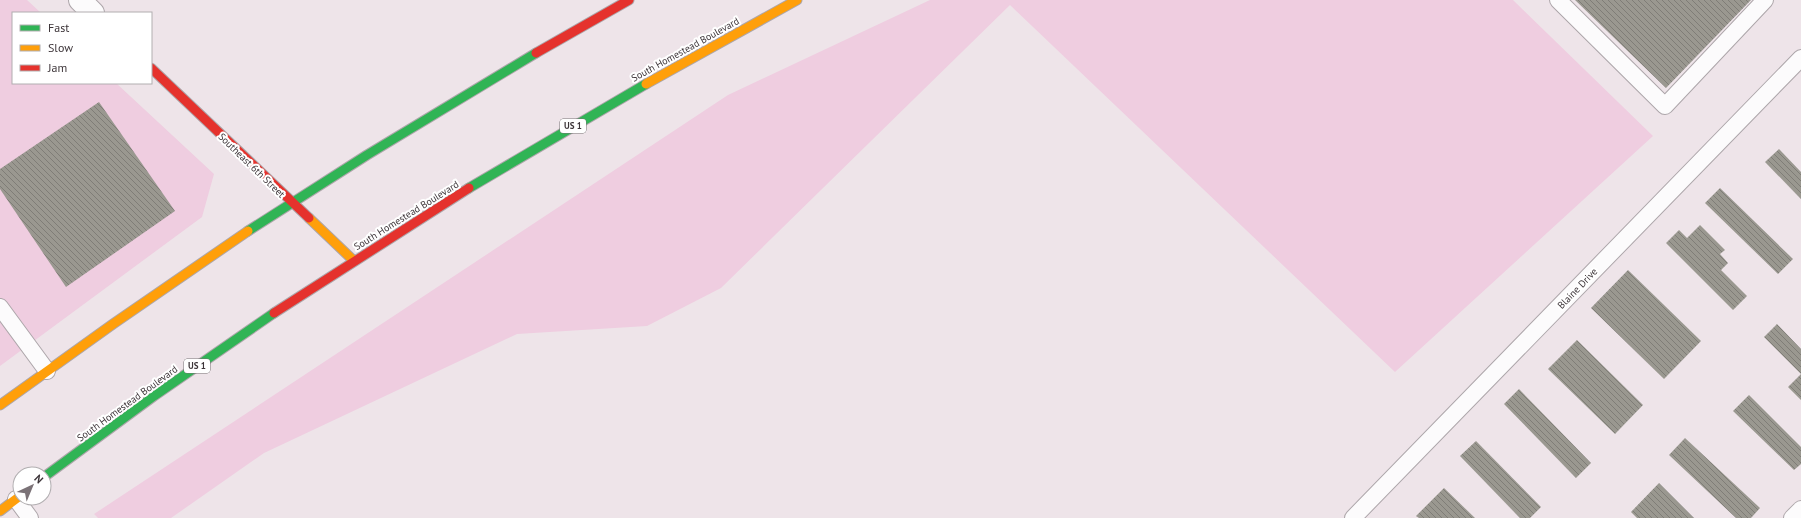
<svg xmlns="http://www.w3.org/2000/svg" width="1801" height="518" font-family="'PT Sans',sans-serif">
<defs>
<pattern id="building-back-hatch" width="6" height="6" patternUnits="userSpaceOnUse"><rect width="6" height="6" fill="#9a9890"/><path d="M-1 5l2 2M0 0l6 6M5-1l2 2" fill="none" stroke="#7f7d77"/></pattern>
</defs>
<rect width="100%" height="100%" fill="#eee4e9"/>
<!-- grass -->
<g fill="#efcde0">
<path d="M 0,0 L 27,0 L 41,13 L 13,13 L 13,83 L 116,83 L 214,174 L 202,217 L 0,366 Z"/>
<path d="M 930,0 L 1513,0 L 1653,136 L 1395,372 L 1010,5 L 721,288 L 647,326 L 517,334 L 264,453 L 171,518 L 98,518 L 94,514 L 728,95 Z"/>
</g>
<!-- building -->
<g fill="url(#building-back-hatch)">
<path d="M 1575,0 L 1751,0 L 1666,88 Z"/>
<path d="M 99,102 L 175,211 L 66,287 L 0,189 L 0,169 Z"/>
<path d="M 1779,149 L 1801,172 L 1801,199 L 1765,162 Z"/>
<path d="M 1720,188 L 1793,259 L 1778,274 L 1705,203 Z"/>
<path d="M 1700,225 L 1725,250 L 1720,254 L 1728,263 L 1721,270 L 1747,296 L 1733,310 L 1666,243 L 1679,230 L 1687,238 Z"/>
<path d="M 1628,270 L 1701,341 L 1664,379 L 1591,308 Z"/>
<path d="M 1777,324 L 1801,349 L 1801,400 L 1788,387 L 1801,374 L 1764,337 Z"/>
<path d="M 1577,340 L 1643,405 L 1615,434 L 1548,369 Z"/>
<path d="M 1519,389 L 1591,463 L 1576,478 L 1504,404 Z"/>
<path d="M 1749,395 L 1801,447 L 1801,464 L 1794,470 L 1733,411 Z"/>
<path d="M 1685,438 L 1760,508 L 1751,518 L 1736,518 L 1669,455 Z"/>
<path d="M 1476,441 L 1541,507 L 1530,518 L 1520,518 L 1460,456 Z"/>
<path d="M 1659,483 L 1694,518 L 1637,518 L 1631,512 Z"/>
<path d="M 1444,488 L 1475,518 L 1419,518 L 1416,516 Z"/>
</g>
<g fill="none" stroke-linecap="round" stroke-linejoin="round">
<defs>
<g id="lane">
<path d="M 1558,0 L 1665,106 L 1765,0"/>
<path d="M 0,307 L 47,371"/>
<path d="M 16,499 L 30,518"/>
<path d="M 1353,518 L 1801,58"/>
<path d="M 1792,518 L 1801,509"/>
</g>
<path id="street" d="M 80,0 L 93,13"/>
<g id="fast">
<path d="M 469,188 L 646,84"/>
<path d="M 248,231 L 367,155 L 536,53"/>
<path d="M 44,477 L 154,396 L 274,313"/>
</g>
<g id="slow">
<path d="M 646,84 L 797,0"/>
<path d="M 309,218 L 354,261"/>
<path d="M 0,405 L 113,324 L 248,231"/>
<path d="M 0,511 L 20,496"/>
</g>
<g id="jam">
<path d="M 536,53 L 629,0"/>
<path d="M 151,68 L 309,218"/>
<path d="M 274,313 L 469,188"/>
</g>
</defs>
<!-- lane casing -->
<use href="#lane" stroke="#ada6aa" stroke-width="18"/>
<!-- street casing -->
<use href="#street" stroke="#ada6aa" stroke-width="24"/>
<!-- fast casing -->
<use href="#fast" stroke="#ada6aa" stroke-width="11"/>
<!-- slow casing -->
<use href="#slow" stroke="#ada6aa" stroke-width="11"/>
<!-- jam casing -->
<use href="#jam" stroke="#ada6aa" stroke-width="11"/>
<!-- lane -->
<use href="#lane" stroke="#fcfbfc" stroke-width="16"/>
<!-- street -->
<use href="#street" stroke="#fcfbfc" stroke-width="22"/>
<!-- fast -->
<use href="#fast" stroke="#30b455" stroke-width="9"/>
<!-- slow -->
<use href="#slow" stroke="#ff9f0a" stroke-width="9"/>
<!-- jam -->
<use href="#jam" stroke="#e5322d" stroke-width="9"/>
</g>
<g text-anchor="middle" stroke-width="4" stroke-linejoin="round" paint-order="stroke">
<!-- shield labels -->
<g fill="#fff" stroke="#777274" stroke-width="1">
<rect x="560" y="119" width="26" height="14" rx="3"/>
<rect x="184" y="359" width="26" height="14" rx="3"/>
</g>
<g font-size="9" font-weight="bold" fill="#3d3539">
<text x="573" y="129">US 1</text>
<text x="197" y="369">US 1</text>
</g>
<!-- street labels -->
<g font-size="10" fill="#3d3539" stroke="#fff">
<text transform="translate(685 49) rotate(-29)" y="4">South Homestead Boulevard</text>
<text transform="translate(252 165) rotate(44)" y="4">Southeast 6th Street</text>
<text transform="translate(406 215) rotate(-32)" y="4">South Homestead Boulevard</text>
<text transform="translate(1577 288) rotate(-46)" y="4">Blaine Drive</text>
<text transform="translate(127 403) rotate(-36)" y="4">South Homestead Boulevard</text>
</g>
</g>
<!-- legend -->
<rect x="12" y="12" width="140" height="72" fill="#ffffff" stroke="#b1aeb0"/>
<rect x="20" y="25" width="20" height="6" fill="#30b455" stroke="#b1aeb0"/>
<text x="48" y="32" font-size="12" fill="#3d3539">Fast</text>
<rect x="20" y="45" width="20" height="6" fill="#ff9f0a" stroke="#b1aeb0"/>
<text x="48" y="52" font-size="12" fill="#3d3539">Slow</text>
<rect x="20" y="65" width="20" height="6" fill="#e5322d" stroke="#b1aeb0"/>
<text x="48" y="72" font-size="12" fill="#3d3539">Jam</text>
<!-- north arrow -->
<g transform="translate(32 486) rotate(44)"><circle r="19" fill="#ffffff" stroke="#b1aeb0"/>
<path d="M0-3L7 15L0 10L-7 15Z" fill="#7b7277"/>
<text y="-6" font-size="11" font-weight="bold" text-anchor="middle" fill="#3d3539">N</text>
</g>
</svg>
